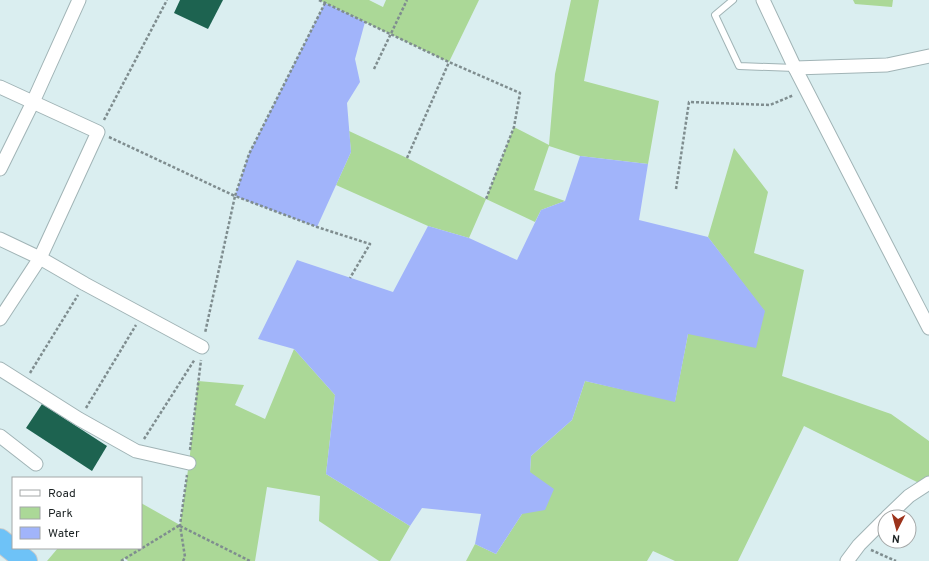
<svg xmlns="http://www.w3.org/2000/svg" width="929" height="561" font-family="Overpass,sans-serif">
<rect width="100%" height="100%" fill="#daeef0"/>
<!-- green -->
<g fill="#abd897">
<path d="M 319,0 L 369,0 L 383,7 L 386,0 L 479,0 L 449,62 Z"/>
<path d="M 571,0 L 599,0 L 584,81 L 659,101 L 648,164 L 580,156 L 549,146 L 534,190 L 565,201 L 541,210 L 535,222 L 486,199 L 469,238 L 428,226 L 336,185 L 351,152 L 349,131 L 407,158 L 486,199 L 514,127 L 549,145 L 555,74 Z"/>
<path d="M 853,0 L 893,0 L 892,7 L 855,4 Z"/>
<path d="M 734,148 L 768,192 L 754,253 L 804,270 L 782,376 L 891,414 L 929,441 L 929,483 L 925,486 L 804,426 L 738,561 L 675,561 L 653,551 L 647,561 L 466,561 L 475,544 L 496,554 L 522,514 L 530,472 L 531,456 L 572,420 L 585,381 L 675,401 L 688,334 L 764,311 L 708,237 Z"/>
<path d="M 294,349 L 335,395 L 326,474 L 410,526 L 390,561 L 379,561 L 319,521 L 320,496 L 267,487 L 255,561 L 128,561 L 125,558 L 121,561 L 47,561 L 58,548 L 141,548 L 141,503 L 180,525 L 189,463 L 198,381 L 244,385 L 235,405 L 265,419 Z"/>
</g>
<!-- water -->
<g fill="#a1b4fa">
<path d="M 325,3 L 365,22 L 355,59 L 360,82 L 347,103 L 351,152 L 317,227 L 235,196 L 249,154 Z"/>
<path d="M 580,156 L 648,164 L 639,220 L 708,237 L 765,311 L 756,348 L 688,334 L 675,402 L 585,381 L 572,420 L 531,456 L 530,472 L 554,489 L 545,510 L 522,514 L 496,554 L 475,544 L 481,514 L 422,508 L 410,526 L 326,474 L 335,395 L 294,349 L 258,339 L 297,260 L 393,292 L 428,226 L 469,238 L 517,260 L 541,210 L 565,201 Z"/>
</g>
<!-- building -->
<g fill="#1d6350">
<path d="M 180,0 L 223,0 L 208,29 L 174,13 Z"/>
<path d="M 42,404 L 107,446 L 92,471 L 26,428 Z"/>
</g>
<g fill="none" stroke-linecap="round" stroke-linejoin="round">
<defs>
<path id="lane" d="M 733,0 L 715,15 L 739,66 L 795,68"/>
<g id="street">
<path d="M 763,0 L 795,68 L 929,328"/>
<path d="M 795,68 L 887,65 L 929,56"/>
<path d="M 0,87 L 98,132 L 40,258 L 0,319"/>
<path d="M 0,169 L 33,102 L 79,0"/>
<path d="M 0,239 L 40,258 L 85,284 L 202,347"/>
<path d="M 0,369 L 79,419 L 136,451 L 189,463"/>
<path d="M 0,436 L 36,464"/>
<path d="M 887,517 L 909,496 L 929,483"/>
<path d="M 847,561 L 859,545 L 885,519"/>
</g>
<path id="highway" d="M 0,540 L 26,561"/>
</defs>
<!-- lane casing -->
<use href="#lane" stroke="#a1b4b6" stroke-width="8"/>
<!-- street casing -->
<use href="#street" stroke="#a1b4b6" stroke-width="15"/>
<!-- highway casing -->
<use href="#highway" stroke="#c9caca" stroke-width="24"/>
<!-- path -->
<g stroke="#7f8d8f" stroke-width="2.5" stroke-dasharray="3 2" stroke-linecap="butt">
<path d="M 319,0 L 449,62 L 520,93 L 514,127 L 486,199"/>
<path d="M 325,3 L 249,154 L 235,196 L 317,227 L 370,244 L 350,278"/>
<path d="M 374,69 L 407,0"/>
<path d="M 104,120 L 167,0"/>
<path d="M 109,137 L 235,196 L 205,333"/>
<path d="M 407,158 L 449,62"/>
<path d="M 676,189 L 689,102 L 770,105 L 794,95"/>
<path d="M 30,373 L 78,295"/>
<path d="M 86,408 L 136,325"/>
<path d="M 144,439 L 195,359"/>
<path d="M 190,450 L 201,360"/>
<path d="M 180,526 L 250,561"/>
<path d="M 871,550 L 896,561"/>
<path d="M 121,561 L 180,525"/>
<path d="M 183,561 L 185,557 L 180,525 L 187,475"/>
</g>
<!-- lane -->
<use href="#lane" stroke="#fff" stroke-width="6"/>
<!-- street -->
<use href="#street" stroke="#fff" stroke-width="13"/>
<!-- highway -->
<use href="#highway" stroke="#6ec2f7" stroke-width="22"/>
</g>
<!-- legend -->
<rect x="12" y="477" width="130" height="72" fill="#ffffff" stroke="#a4a7a7"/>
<rect x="20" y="490" width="20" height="6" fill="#ffffff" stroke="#a4a7a7"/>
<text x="48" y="497" font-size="12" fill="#1c2324">Road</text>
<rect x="20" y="507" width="20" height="12" fill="#abd897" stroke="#a4a7a7"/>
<text x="48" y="517" font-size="12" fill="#1c2324">Park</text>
<rect x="20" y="527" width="20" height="12" fill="#a1b4fa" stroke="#a4a7a7"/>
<text x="48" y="537" font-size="12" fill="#1c2324">Water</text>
<!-- north arrow -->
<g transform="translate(897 529) rotate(186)"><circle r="19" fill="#ffffff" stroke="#a4a7a7"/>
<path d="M0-3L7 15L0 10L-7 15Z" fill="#9c331b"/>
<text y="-6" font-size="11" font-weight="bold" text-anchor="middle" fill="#1c2324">N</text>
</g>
</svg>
